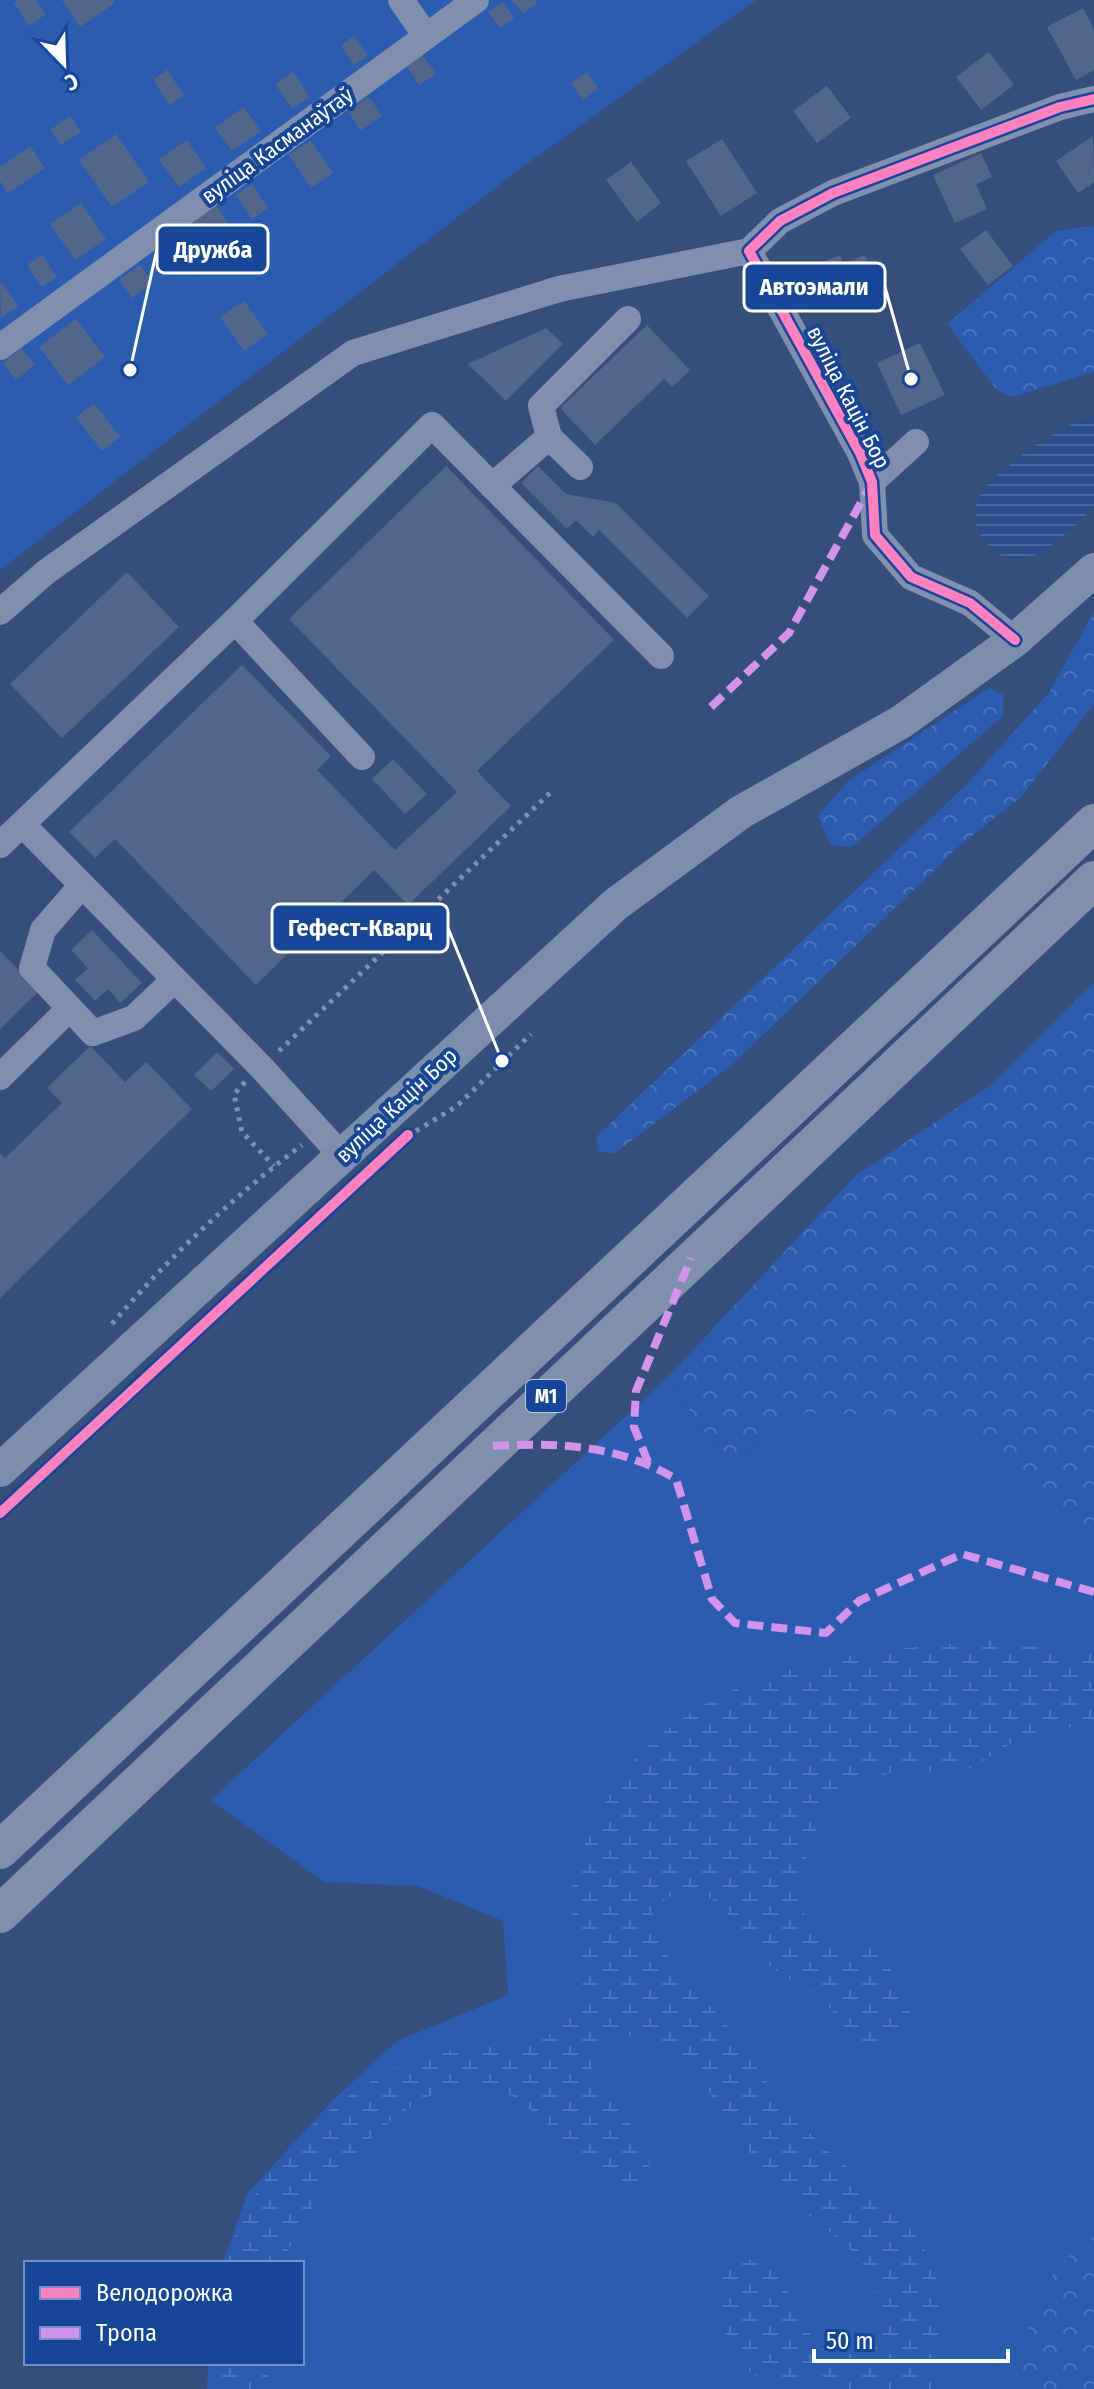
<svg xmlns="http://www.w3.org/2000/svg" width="1094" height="2389" font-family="'Fira Sans Condensed',sans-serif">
<defs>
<pattern id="forest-crowns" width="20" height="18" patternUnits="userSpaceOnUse" patternTransform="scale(2)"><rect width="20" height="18" fill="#2c5caf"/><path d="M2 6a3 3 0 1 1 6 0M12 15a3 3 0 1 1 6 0" fill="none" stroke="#4c74bb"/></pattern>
<pattern id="wetland-marsh" width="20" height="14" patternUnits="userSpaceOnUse" patternTransform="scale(2)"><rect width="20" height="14" fill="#2c5caf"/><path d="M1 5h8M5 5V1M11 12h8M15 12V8" fill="none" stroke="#4c74bb"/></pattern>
<pattern id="water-rules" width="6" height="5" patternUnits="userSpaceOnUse" patternTransform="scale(2)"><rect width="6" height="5" fill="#2b4c8b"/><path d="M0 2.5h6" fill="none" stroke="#4b679c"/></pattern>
</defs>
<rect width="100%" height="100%" fill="#354e7c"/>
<!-- green -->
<g fill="#2c5caf">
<path d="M 0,0 L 756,0 L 520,169 L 0,570 Z"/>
<path d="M 1094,983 L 1094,2389 L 207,2389 L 208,2363 L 302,2363 L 302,2263 L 223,2263 L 247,2194 L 333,2100 L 397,2041 L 508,1995 L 503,1921 L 418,1886 L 324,1882 L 211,1800 L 667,1378 L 718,1451 L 744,1453 L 823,1390 Z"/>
</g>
<!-- forest -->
<g fill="url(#forest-crowns)">
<path d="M 1094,226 L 1094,372 L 1012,397 L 997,390 L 947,324 L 1056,231 Z"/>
<path d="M 1094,612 L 1094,704 L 1020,798 L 958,847 L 733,1064 L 615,1153 L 599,1152 L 596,1137 L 967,784 L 1048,694 Z"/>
<path d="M 989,688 L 1003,695 L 1003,716 L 852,847 L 831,845 L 818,816 L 848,781 Z"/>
<path d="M 1094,983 L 1094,1549 L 939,1416 L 795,1413 L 744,1453 L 718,1451 L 667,1378 L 855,1176 L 991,1085 Z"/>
<path d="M 1094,2236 L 1094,2389 L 1018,2389 C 1030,2319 1031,2280 1094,2236 Z"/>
</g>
<!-- wetland -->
<g fill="url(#wetland-marsh)">
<path d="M 990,1641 L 1094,1654 L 1094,1727 C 1065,1726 1038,1727 1012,1743 C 996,1752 982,1764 965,1770 C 944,1777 926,1770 905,1771 C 882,1772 856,1785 838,1798 C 806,1823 785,1916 821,1941 C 835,1951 852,1945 868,1942 L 882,1951 L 910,2012 C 908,2025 905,2034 894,2042 C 861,2067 840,2014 820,1998 C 804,1985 784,1978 769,1965 C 740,1942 721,1878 675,1895 C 666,1898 655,1904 653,1914 C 649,1926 656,1937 662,1947 C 679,1977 707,2000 728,2027 C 754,2059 775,2100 805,2129 C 894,2215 972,2246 932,2389 L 844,2389 C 824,2361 786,2389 758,2377 C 712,2349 692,2237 773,2264 C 795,2295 811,2382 866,2340 C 879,2331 881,2311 878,2296 C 868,2255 833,2236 804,2211 C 783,2193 763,2171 747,2148 C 721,2113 694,2058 652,2040 C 629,2030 610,2043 593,2058 L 592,2074 C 603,2095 667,2154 646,2174 C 641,2180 634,2185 626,2186 C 593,2186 533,2090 483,2085 C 403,2077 309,2198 283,2263 L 226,2263 C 253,2164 347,2073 448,2051 C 487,2043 532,2054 563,2024 C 602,1986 571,1944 571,1898 C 571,1873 584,1846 594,1824 C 664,1669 842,1651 990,1641 Z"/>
<path d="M 220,2363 L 268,2363 L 268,2389 L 222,2389 Z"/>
</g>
<!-- water -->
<path fill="url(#water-rules)" d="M 1094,416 L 1094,508 C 1063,535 1020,589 983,539 C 975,528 973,510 979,498 C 994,469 1064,423 1094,416 Z"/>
<!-- building -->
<g fill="#52668b">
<path d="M 18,0 L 36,0 L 46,14 L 29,26 L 14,3 Z"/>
<path d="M 62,0 L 113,0 L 115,3 L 80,27 Z"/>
<path d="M 512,0 L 535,0 L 537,3 L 523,14 Z"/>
<path d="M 503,2 L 514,18 L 500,28 L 488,12 Z"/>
<path d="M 1083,8 L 1094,29 L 1094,70 L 1076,80 L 1047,27 Z"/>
<path d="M 354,36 L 368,56 L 354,65 L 341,45 Z"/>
<path d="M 989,52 L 1014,85 L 981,110 L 956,77 Z"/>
<path d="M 422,54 L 436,74 L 419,85 L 406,65 Z"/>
<path d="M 167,70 L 184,95 L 170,105 L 153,80 Z"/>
<path d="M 293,72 L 310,97 L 292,109 L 275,84 Z"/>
<path d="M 587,72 L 598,88 L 583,100 L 571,83 Z"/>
<path d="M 827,86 L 851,118 L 817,143 L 793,111 Z"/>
<path d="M 369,97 L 382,116 L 361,130 L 348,112 Z"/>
<path d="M 244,107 L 261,131 L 232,151 L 215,127 Z"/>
<path d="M 70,116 L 81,132 L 61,145 L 50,130 Z"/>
<path d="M 116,134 L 149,182 L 112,207 L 79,160 Z"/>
<path d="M 1093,136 L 1094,182 L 1078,193 L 1056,161 Z"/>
<path d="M 722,139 L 757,193 L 721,216 L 686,161 Z"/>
<path d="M 187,140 L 206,168 L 179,187 L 159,159 Z"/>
<path d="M 311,141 L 333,173 L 311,188 L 289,155 Z"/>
<path d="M 30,146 L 45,168 L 8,193 L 0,181 L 0,167 Z"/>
<path d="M 981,153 L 992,177 L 976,184 L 987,209 L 955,223 L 933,175 Z"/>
<path d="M 631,162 L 661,203 L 637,222 L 606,180 Z"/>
<path d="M 252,184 L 268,208 L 252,219 L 236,195 Z"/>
<path d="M 81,203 L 106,239 L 75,260 L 50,224 Z"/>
<path d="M 216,205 L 240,241 L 218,256 L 211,245 L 192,259 L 177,238 L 196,223 L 193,220 Z"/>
<path d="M 986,230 L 1013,266 L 988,285 L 960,249 Z"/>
<path d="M 42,255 L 57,277 L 42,287 L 27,265 Z"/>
<path d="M 840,255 L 844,264 L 865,255 L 881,291 L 838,310 L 818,264 Z"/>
<path d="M 140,265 L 153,283 L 132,298 L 119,280 Z"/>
<path d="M 2,283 L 18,306 L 1,318 L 0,284 Z"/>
<path d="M 244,301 L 268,334 L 244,351 L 220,317 Z"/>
<path d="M 76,319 L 105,357 L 68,385 L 39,347 Z"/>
<path d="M 647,325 L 690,370 L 672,387 L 664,379 L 595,445 L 560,408 Z"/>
<path d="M 546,328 L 563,344 L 506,401 L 468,364 Z"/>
<path d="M 920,343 L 945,395 L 901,415 L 877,363 Z"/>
<path d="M 21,348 L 35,365 L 16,380 L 3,363 Z"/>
<path d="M 94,403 L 120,437 L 102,451 L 76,417 Z"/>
<path d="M 446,466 L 614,640 L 477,771 L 511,806 L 408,905 L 374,870 L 256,985 L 115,839 L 95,858 L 69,832 L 242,665 L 331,756 L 317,770 L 395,850 L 457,792 L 289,619 Z"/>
<path d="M 538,466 L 566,494 L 616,503 L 709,596 L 687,618 L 599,530 L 593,537 L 576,520 L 567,529 L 521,483 Z"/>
<path d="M 127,572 L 179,627 L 62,738 L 10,684 Z"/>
<path d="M 393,759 L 427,794 L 405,814 L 372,779 Z"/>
<path d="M 92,930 L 142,983 L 120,1003 L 108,989 L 95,1001 L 75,980 L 88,968 L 71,950 Z"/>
<path d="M 0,951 L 39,991 L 0,1029 Z"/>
<path d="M 90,1046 L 125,1082 L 146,1062 L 192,1109 L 0,1298 L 0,1153 L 5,1158 L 62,1103 L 47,1088 Z"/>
<path d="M 217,1052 L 234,1069 L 211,1091 L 194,1075 Z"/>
</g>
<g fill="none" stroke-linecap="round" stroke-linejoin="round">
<!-- path -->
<g stroke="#808fae" stroke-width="5" stroke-dasharray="4 6" stroke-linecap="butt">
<path d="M 279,1051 L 550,793"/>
<path d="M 245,1082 L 234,1094 L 242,1132 L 274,1166"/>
<path d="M 416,1131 L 457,1106 L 531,1034"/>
<path d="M 112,1324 C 168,1258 233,1197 302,1145"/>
</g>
<!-- minor -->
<g stroke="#808fae" stroke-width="26">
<path d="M 401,0 L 426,36"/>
<path d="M 0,347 L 476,0"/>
<path d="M 549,437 L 580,467"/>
<path d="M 872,482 L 916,442"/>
<path d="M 492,486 L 549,437 L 541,406 L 628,319"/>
<path d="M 0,612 L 46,572 L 353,353 L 559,289 L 749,251"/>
<path d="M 235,621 L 432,425 L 661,656"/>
<path d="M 1015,640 L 970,603 L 911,577 L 875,535 L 872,482 L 860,453 L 749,251 L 780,221 L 833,193 L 1060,107 L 1094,99"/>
<path d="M 22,824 L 235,621 L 362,757"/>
<path d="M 0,845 L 22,824 L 261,1067 L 342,1156"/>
<path d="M 82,885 L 43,930 L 32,968 L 93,1033 L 134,1018 L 173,981"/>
<path d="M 0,1077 L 69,1009"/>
</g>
<!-- major -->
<path stroke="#7d8eac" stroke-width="34" d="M 0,1470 L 616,904 L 741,812 L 901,722 L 1015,640 L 1094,570"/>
<!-- highway -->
<g stroke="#7f8fac" stroke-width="38">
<path d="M 0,1850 L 1094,823"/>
<path d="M 0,1914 L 1094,880"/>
</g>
<!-- quiet -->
<g stroke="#d193ec" stroke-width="8" stroke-dasharray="16 8" stroke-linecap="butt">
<path d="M 711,707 L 789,633 L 870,486"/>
<path d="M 493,1446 C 558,1442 619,1445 676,1479 L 712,1599 L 735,1623 L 826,1633 L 859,1601 L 962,1554 L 1094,1592"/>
<path d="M 648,1462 L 634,1427 L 636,1391 L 691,1258"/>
</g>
<defs>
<g id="cycleway">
<path d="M 1015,640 L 970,603 L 911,577 L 875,535 L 872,482 L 860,453 L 749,251 L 780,221 L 833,193 L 1060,107 L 1094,99"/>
<path d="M 0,1513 L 408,1135"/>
</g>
</defs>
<!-- cycleway casing -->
<use href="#cycleway" stroke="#17459a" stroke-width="15"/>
<!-- cycleway -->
<use href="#cycleway" stroke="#ff80c0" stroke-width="10"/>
</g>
<g text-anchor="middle" stroke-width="8" stroke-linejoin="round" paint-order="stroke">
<!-- shield labels -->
<rect fill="#17459a" stroke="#b9c7e1" stroke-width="2" x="526" y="1380" width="40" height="32" rx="6"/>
<g font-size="20" font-weight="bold" fill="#fff">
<text x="546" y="1403">М1</text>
</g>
<!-- street labels -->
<g font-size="22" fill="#fff" stroke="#17459a">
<text transform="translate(277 145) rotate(-36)" y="8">вуліца Касманаўтаў</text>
<text transform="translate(849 397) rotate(63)" y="8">вуліца Кацін Бор</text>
<text transform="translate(396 1105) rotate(-43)" y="8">вуліца Кацін Бор</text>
</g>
</g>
<!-- callouts -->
<path fill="none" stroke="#fff" stroke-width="3" d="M130 370L157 249M911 379L885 287M502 1061L448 928"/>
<g fill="#fff" stroke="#17459a" stroke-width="3">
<circle cx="130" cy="370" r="8"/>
<circle cx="911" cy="379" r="8"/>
<circle cx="502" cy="1061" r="8"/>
</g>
<g fill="#17459a" stroke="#fff" stroke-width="3">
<rect x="157" y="225" width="111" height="48" rx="8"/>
<rect x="744" y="263" width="141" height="48" rx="8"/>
<rect x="272" y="904" width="176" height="48" rx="8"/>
</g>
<g font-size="24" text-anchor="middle" font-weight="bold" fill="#fff">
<text x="213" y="258">Дружба</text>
<text x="814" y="295">Автоэмали</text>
<text x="360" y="936">Гефест-Кварц</text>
</g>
<!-- legend -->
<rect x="24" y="2261" width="280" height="104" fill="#17459a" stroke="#748fc2" stroke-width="2"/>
<rect x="40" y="2287" width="40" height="12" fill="#ff80c0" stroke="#748fc2" stroke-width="2"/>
<text x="96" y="2301" font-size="24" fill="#ffffff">Велодорожка</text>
<rect x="40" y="2327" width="40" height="12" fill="#d193ec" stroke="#748fc2" stroke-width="2"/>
<text x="96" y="2341" font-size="24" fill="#ffffff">Тропа</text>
<!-- north arrow -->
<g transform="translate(64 64) rotate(157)" stroke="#17459a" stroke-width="6" paint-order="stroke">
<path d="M0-6L14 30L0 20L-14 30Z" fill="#ffffff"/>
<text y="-12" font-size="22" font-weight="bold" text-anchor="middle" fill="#ffffff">С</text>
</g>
<!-- scale -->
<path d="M814 2349v12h194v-12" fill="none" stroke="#ffffff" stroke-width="4"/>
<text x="826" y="2349" font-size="24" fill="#ffffff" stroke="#17459a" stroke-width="6" paint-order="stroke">50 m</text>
</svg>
